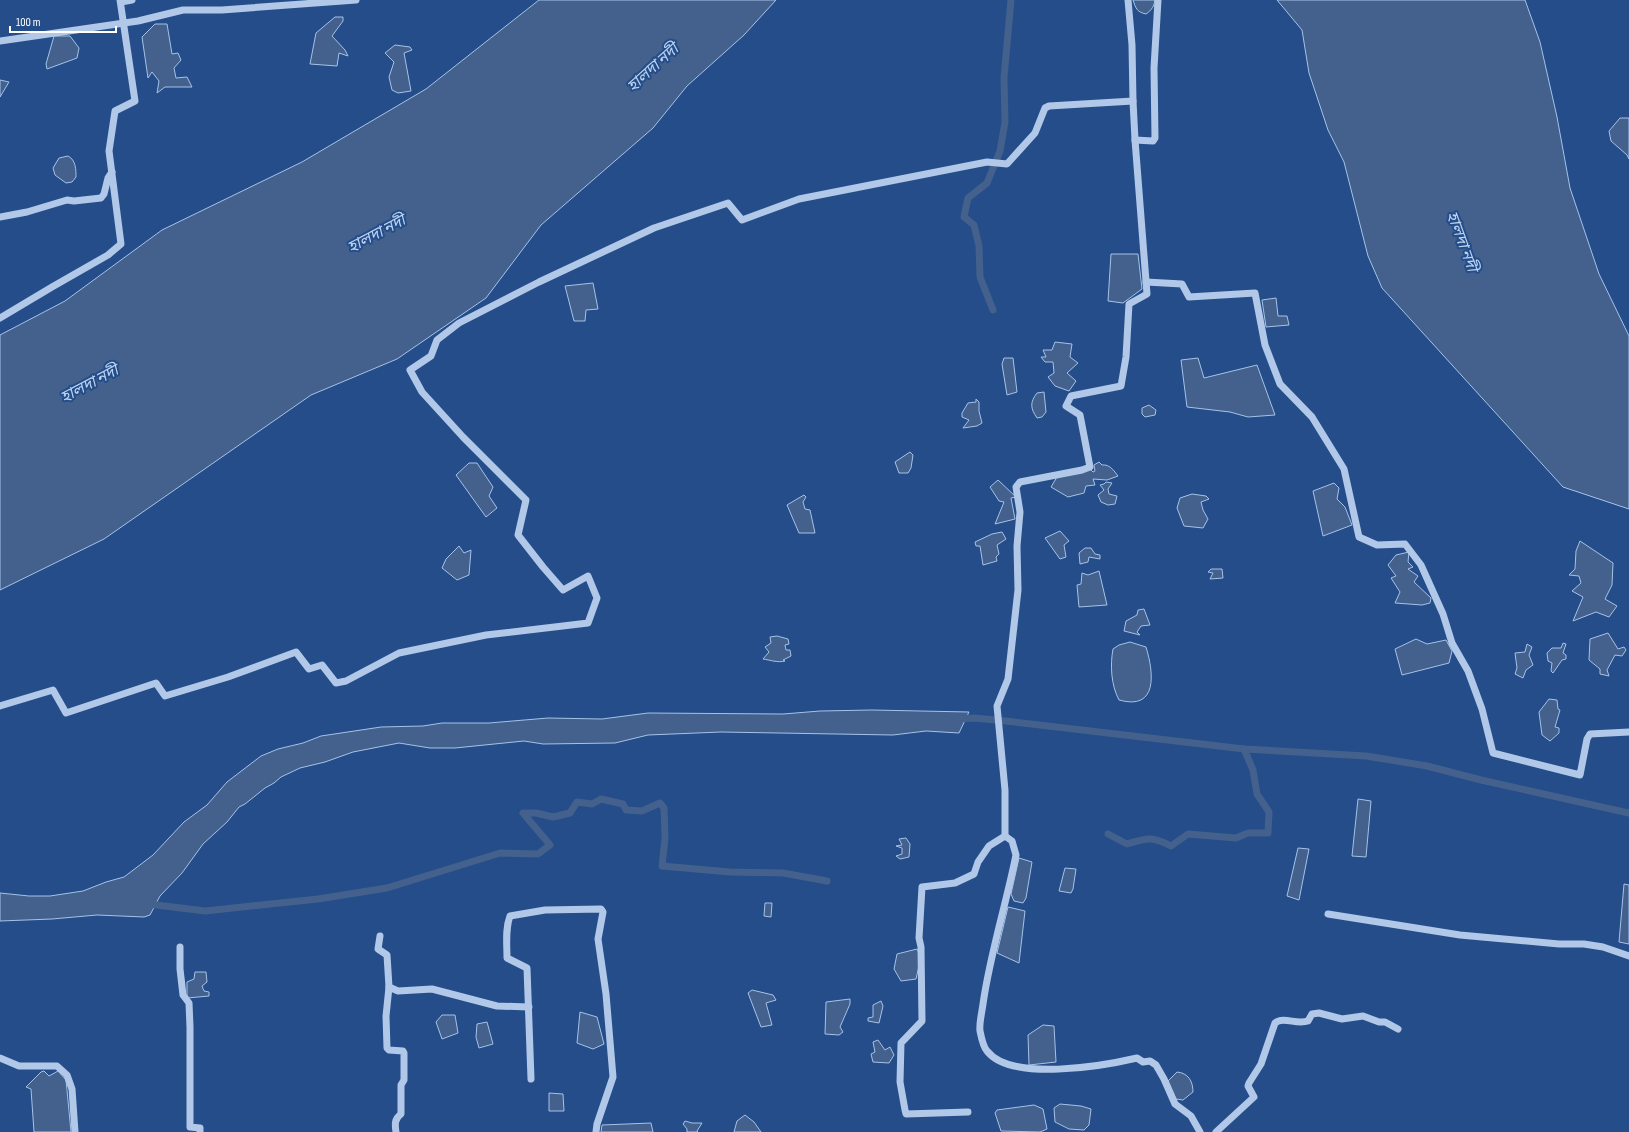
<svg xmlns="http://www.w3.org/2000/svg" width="1629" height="1132" font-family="'Sofia Sans Condensed','Noto Sans Bengali',sans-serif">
<rect width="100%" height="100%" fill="#244d89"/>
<!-- water -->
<g fill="#43618c" stroke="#a5c3ea">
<path d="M 539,0 L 776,0 L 744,35 L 687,86 L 653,128 L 541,225 L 486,298 L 397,359 L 311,395 L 104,539 L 0,590 L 0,335 L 65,301 L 162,230 L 302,162 L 426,89 Z"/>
<path d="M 1133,0 L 1155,0 C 1154,6 1152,10 1146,14 C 1137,12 1136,9 1133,0 Z"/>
<path d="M 1277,0 L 1525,0 L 1540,42 L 1557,117 L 1570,188 L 1599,274 L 1629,336 L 1629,509 L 1563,487 L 1382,288 L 1368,256 L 1344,162 L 1328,130 L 1309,73 L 1302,30 Z"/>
<path d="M 335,17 L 343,17 L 343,21 L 332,36 L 345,50 L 348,56 L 339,53 L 337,66 L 310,64 L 316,33 Z"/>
<path d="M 155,24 L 167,24 L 172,54 L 178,53 L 181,60 L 174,68 L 176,78 L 187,77 L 192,87 L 165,87 L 157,93 L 159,81 L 152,72 L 148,78 L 142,37 Z"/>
<path d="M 54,36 L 70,36 L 79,48 L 77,58 L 47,69 L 46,64 Z"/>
<path d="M 395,45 L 410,47 L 412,50 L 404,53 L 411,91 L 398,93 L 392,90 L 389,77 L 394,62 L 385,53 Z"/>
<path d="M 0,80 L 9,82 L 0,97 Z"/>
<path d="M 1620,118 L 1629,118 L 1629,159 L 1627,155 L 1611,141 L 1609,131 Z"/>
<path d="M 68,156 C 76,160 76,170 76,177 L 72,182 L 66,183 L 55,175 L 53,168 L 59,158 Z"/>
<path d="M 1111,254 L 1138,254 L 1142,289 L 1123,303 L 1108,301 Z"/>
<path d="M 593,283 L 598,309 L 586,310 L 585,321 L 574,321 L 565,286 Z"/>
<path d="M 1276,298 L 1278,316 L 1287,316 L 1289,325 L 1266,327 L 1262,300 Z"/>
<path d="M 1055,342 L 1072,344 L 1070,357 L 1078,363 L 1067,373 L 1076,381 L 1069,391 L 1055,386 L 1048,377 L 1054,373 L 1053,362 L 1045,362 L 1041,357 L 1046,357 L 1043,350 L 1052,350 Z"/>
<path d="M 1004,358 L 1013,358 L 1017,392 L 1007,395 L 1002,364 Z"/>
<path d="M 1198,358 L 1204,378 L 1257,365 L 1275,415 L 1248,417 L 1230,412 L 1187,407 L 1181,360 Z"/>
<path d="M 1044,392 L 1046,412 L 1042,417 L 1037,418 C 1030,408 1030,402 1037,393 Z"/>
<path d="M 976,399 L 979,402 L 979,411 L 982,423 L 977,426 L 963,428 L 969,420 L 962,417 L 962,413 L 968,403 L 976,402 Z"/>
<path d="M 1149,405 L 1156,410 L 1155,415 L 1145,417 L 1142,414 L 1142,408 Z"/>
<path d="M 910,452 L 913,455 L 911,468 L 908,473 L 899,473 L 895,462 Z"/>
<path d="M 1099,462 L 1102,465 C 1110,464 1114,471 1118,476 L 1107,480 L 1093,479 L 1095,485 L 1086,486 L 1084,493 L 1068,497 L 1051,487 L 1057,477 L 1090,469 L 1093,472 L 1095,471 L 1094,465 Z"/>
<path d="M 469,463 L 477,463 L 493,487 L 489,496 L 497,508 L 486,517 L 456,475 Z"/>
<path d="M 998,480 L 1016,497 L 1011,498 L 1015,519 L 995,524 L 1004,502 L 999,501 L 990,487 Z"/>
<path d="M 1106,482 L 1112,483 L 1108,489 L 1109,494 L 1117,496 L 1115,504 L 1108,505 L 1101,502 L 1098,495 L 1104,490 L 1100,485 L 1104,484 Z"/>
<path d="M 1334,483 L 1339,488 L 1337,499 L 1345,507 L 1352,525 L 1323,536 L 1313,491 Z"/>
<path d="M 1192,494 L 1206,496 L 1209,499 L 1201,502 L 1203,510 L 1208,519 L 1203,528 L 1184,526 L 1177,508 L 1180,498 Z"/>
<path d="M 804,495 L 806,497 L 803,502 L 805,509 L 810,510 L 815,533 L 799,533 L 787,505 Z"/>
<path d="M 1060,531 L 1069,541 L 1064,545 L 1066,557 L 1060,559 L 1045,538 Z"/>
<path d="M 1002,532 L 1006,539 L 997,545 L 999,554 L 996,557 L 997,561 L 983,565 L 980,546 L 976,546 L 975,542 L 992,534 Z"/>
<path d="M 1580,541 L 1613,563 L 1612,585 L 1605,599 L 1617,606 L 1609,617 L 1596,612 L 1573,621 L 1583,597 L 1572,591 L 1581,583 L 1579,576 L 1569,575 L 1575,569 L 1576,551 Z"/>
<path d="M 459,546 L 464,553 L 471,550 L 469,575 L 457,580 L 442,568 L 446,559 Z"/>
<path d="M 1085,548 L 1091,548 L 1095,554 L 1100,555 L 1100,559 L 1089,557 L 1088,562 L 1080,564 L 1079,553 Z"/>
<path d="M 1409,552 L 1408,562 L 1413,567 L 1408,569 L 1418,576 L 1414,582 L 1431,598 L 1430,603 L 1422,605 L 1395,603 L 1400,592 L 1391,578 L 1396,576 L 1388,565 L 1396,555 Z"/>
<path d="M 1211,569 L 1222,569 L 1223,578 L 1210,579 L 1213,573 L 1208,572 Z"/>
<path d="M 1099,571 L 1107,605 L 1079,607 L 1077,585 L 1081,584 L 1082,573 L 1088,575 Z"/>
<path d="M 1144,609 L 1150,625 L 1141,626 L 1137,632 L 1140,635 L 1124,631 L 1126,621 L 1137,615 L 1138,610 Z"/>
<path d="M 1608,633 L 1618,649 L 1624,647 L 1626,650 L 1622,656 L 1615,655 L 1607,670 L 1609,676 L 1600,674 L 1600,669 L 1589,660 L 1590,639 Z"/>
<path d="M 777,636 L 788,639 L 789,644 L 785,645 L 786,650 L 790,650 L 791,656 L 783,660 L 785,661 C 778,663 770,660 763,659 L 769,652 L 765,647 L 771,643 L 770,637 Z"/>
<path d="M 1416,639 L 1427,644 L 1446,640 L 1452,651 L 1449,663 L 1402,675 L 1395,649 Z"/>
<path d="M 1130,642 L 1146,647 C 1154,673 1158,711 1119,700 C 1111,685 1110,665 1113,649 L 1119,645 Z"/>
<path d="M 1563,643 L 1566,644 L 1563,653 L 1566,655 L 1566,659 L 1562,660 L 1553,673 L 1551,671 L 1552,663 L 1548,661 L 1547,653 L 1552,648 L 1561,648 Z"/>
<path d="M 1527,644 L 1532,647 L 1529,655 L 1533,665 L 1526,670 L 1523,678 L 1515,674 L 1517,668 L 1515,653 L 1525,652 Z"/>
<path d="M 1549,699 L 1557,700 L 1558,709 L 1560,710 L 1555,727 L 1559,728 L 1559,733 L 1550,741 L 1542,735 L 1539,712 Z"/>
<path d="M 872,710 L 969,712 L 959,733 L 926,731 L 893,735 L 721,732 L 648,735 L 615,743 L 543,744 L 524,741 L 455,748 L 430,748 L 399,743 L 353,752 L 325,762 L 300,768 L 281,777 L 274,783 L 265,788 L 245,804 L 239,807 L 227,822 L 203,844 L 182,873 L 160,896 L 150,915 L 144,917 L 97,915 L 52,919 L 0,921 L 0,893 L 29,896 L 50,896 L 83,891 L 106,882 L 124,877 L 153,855 L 184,822 L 207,805 L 227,782 L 261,756 L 278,749 L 303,743 L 321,736 L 381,727 L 423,726 L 442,723 L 489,723 L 548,718 L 602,719 L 648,713 L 783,714 L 820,711 Z"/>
<path d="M 1358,799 L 1371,801 L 1366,857 L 1352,856 Z"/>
<path d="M 906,838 L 910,844 L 909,857 L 900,859 L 896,856 L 902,854 L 902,848 L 896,846 L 902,845 L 899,839 Z"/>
<path d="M 1298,848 L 1309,849 L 1299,900 L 1287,896 Z"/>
<path d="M 1019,858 L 1032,862 L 1026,898 L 1023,903 L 1014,901 L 1011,894 Z"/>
<path d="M 1065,868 L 1076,869 L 1073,889 L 1071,893 L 1059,891 Z"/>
<path d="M 1624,884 L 1629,885 L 1629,944 L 1619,942 Z"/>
<path d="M 765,903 L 772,903 L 771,917 L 764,916 Z"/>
<path d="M 1008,907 L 1025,911 L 1019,963 L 997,953 Z"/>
<path d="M 917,949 L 921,957 L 916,979 L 901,981 L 894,969 L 897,954 Z"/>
<path d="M 195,972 L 206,972 L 207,982 L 202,986 L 204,991 L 209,992 L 209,996 L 187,998 L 187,982 L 194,979 Z"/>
<path d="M 752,990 L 773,995 L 776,1000 L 766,1003 L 772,1025 L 761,1027 L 748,993 Z"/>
<path d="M 850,999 L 850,1004 L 840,1027 L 843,1032 L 839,1035 L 825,1034 L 826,1002 Z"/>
<path d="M 881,1001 L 883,1006 L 879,1023 L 868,1021 L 868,1018 L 873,1017 L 873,1005 Z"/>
<path d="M 580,1012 L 597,1017 L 604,1044 L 593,1049 L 577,1043 Z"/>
<path d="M 442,1015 L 455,1015 L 458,1033 L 442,1039 L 436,1022 Z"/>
<path d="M 487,1022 L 493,1044 L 479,1048 L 476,1037 L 477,1024 Z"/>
<path d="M 1043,1025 L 1054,1026 L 1056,1062 L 1029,1065 L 1028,1035 Z"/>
<path d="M 878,1040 L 885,1050 L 890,1047 L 894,1055 L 889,1063 L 873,1062 L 871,1054 L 875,1052 L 873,1042 Z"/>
<path d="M 44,1071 L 49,1076 L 58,1071 L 66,1080 L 71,1132 L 34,1132 L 31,1089 L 26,1087 L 41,1072 Z"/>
<path d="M 1177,1072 C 1188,1073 1193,1081 1193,1092 L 1183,1100 L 1176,1099 L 1168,1081 Z"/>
<path d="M 549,1093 L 563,1094 L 564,1111 L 549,1111 Z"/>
<path d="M 1060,1104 L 1081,1106 L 1091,1109 L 1089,1125 L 1084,1130 L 1069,1129 L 1055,1122 L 1054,1108 Z"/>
<path d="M 1034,1105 L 1043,1109 L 1047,1129 L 1040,1132 L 1001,1131 L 995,1113 L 997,1110 Z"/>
<path d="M 745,1115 L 754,1122 L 761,1132 L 734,1132 L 737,1121 Z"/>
<path d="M 685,1121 L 692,1123 L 702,1123 L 697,1131 L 698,1132 L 687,1132 L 687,1129 L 683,1124 Z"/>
<path d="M 651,1123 L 653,1132 L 601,1132 L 602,1125 Z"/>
</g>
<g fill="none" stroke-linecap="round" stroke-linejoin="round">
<!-- canal -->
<g stroke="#43618c" stroke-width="7">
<path d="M 993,310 L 980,277 L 979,246 L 974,225 L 964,217 L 968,198 L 987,183 L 1000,151 L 1005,122 L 1004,78 L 1011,0"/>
<path d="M 957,719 L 974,718 L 1006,721 L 1244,749 L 1366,756 L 1427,766 L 1481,780 L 1629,813"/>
<path d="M 1108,834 L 1127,844 C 1147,838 1152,836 1171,846 L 1188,834 L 1236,838 L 1248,833 L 1268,833 L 1269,812 L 1257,794 L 1253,770 L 1244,749"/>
<path d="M 148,904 L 205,911 L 318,899 L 387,888 L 500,853 L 538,854 L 550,845 L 523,813 L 536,813 L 553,817 L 570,813 L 577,802 L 592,804 L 601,799 L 623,804 L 626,810 L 642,811 L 660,803 L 664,808 L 665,838 L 662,866 L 730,872 L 783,873 L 827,881"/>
</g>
<!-- minor -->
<g stroke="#b1c8e9" stroke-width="7">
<path d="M 121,2 L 132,0"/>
<path d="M 0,41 L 138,21 L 183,10 L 222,10 L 356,0"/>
<path d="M 1133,101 L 1135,140"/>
<path d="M 0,217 L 27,212 L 67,200 L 74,201 L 101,198 L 104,194 L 108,178 L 112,172"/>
<path d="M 1146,282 L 1182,284 L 1189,297 L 1255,293 L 1265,345 L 1280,384 L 1312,417 L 1344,469 L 1359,537 L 1377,545 L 1405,544 L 1421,565 L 1443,614 L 1452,643 L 1468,671 L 1482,709 L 1493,753 L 1580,775 L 1587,739 L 1590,734 L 1629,732"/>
<path d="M 0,318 L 52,287 L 108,255 L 121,244 L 109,151 L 115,111 L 135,101 L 120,0"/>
<path d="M 0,706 L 53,690 L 66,713 L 156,683 L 165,696 L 228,677 L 296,652 L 309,669 L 322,665 L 336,683 L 346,681 L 399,653 L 486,635 L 588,623 L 597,598 L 588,576 L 563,590 L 543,567 L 518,535 L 526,500 L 463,437 L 422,392 L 410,370 L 431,356 L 437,340 L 459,323 L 539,282 L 654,228 L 728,203 L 742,220 L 799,199 L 987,162 L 1007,164 L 1035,133 L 1045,108 L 1049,106 L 1133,101 L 1132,45 L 1128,0"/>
<path d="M 1005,836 L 1012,841 L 1016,855 C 1006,905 990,954 983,1004 C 982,1012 979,1023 980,1031 C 981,1036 984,1048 987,1051 C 1011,1082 1103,1066 1137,1058 L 1143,1062 L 1150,1061 L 1156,1065 L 1164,1079 L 1175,1104 L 1191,1116 L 1200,1132"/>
<path d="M 1328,914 L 1460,935 L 1559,944 L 1584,944 L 1603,947 L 1629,956"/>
<path d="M 380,936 L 378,949 L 387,955 L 389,987 L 386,1016 L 387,1048 L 389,1050 L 403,1051 L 404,1053 L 404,1080 L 401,1085 L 401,1114 C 394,1119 395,1125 396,1132"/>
<path d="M 180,947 L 180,969 L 183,995 L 189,1003 L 190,1027 L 190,1127 L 200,1128 L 200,1132"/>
<path d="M 389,987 L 398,991 L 432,989 L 497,1006 L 529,1007"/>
<path d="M 0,1058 L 19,1066 L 57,1066 L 67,1075 L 72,1089 L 75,1132"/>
<path d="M 531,1079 L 527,968 L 507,958 C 507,944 505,929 510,916 L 545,910 L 601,909 L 603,912 L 598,939 L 606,994 L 613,1077 L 597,1124 L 596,1132"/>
<path d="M 968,1112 L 906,1114 L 905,1110 L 900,1082 L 901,1043 L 922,1021 L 921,947 L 919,938 L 922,887 L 955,883 L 974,874 L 978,862 L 989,846 L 1005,836 L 1005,790 L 997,706 L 1008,679 L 1018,590 L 1017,546 L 1020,512 L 1016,487 L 1020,482 L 1082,470 L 1090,467 L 1080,415 L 1066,406 L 1071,396 L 1121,386 L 1126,357 L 1129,304 L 1147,294 L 1135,140 L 1153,141 L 1155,138 L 1154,68 L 1158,0"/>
<path d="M 1216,1132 L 1254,1097 L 1248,1086 L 1249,1083 L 1261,1064 L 1275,1023 C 1284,1016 1296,1025 1308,1021 L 1312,1014 L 1319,1013 L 1342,1019 L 1363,1016 L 1379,1022 L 1385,1022 L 1398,1029"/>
</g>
</g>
<g text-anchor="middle" stroke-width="4" stroke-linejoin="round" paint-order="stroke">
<!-- water labels -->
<g font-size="16" font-style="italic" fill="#bcd3f1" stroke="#244d89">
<text transform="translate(652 67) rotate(-42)" y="6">হালদা নদী</text>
<text transform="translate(376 233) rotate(-28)" y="6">হালদা নদী</text>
<text transform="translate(1463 241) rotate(70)" y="6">হালদা নদী</text>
<text transform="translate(89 383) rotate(-28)" y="6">হালদা নদী</text>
</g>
</g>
<!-- scale -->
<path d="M10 26v6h106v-6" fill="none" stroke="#ffffff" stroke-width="2"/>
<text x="16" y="26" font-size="12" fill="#ffffff" stroke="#244d89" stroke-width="3" paint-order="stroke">100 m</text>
</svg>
